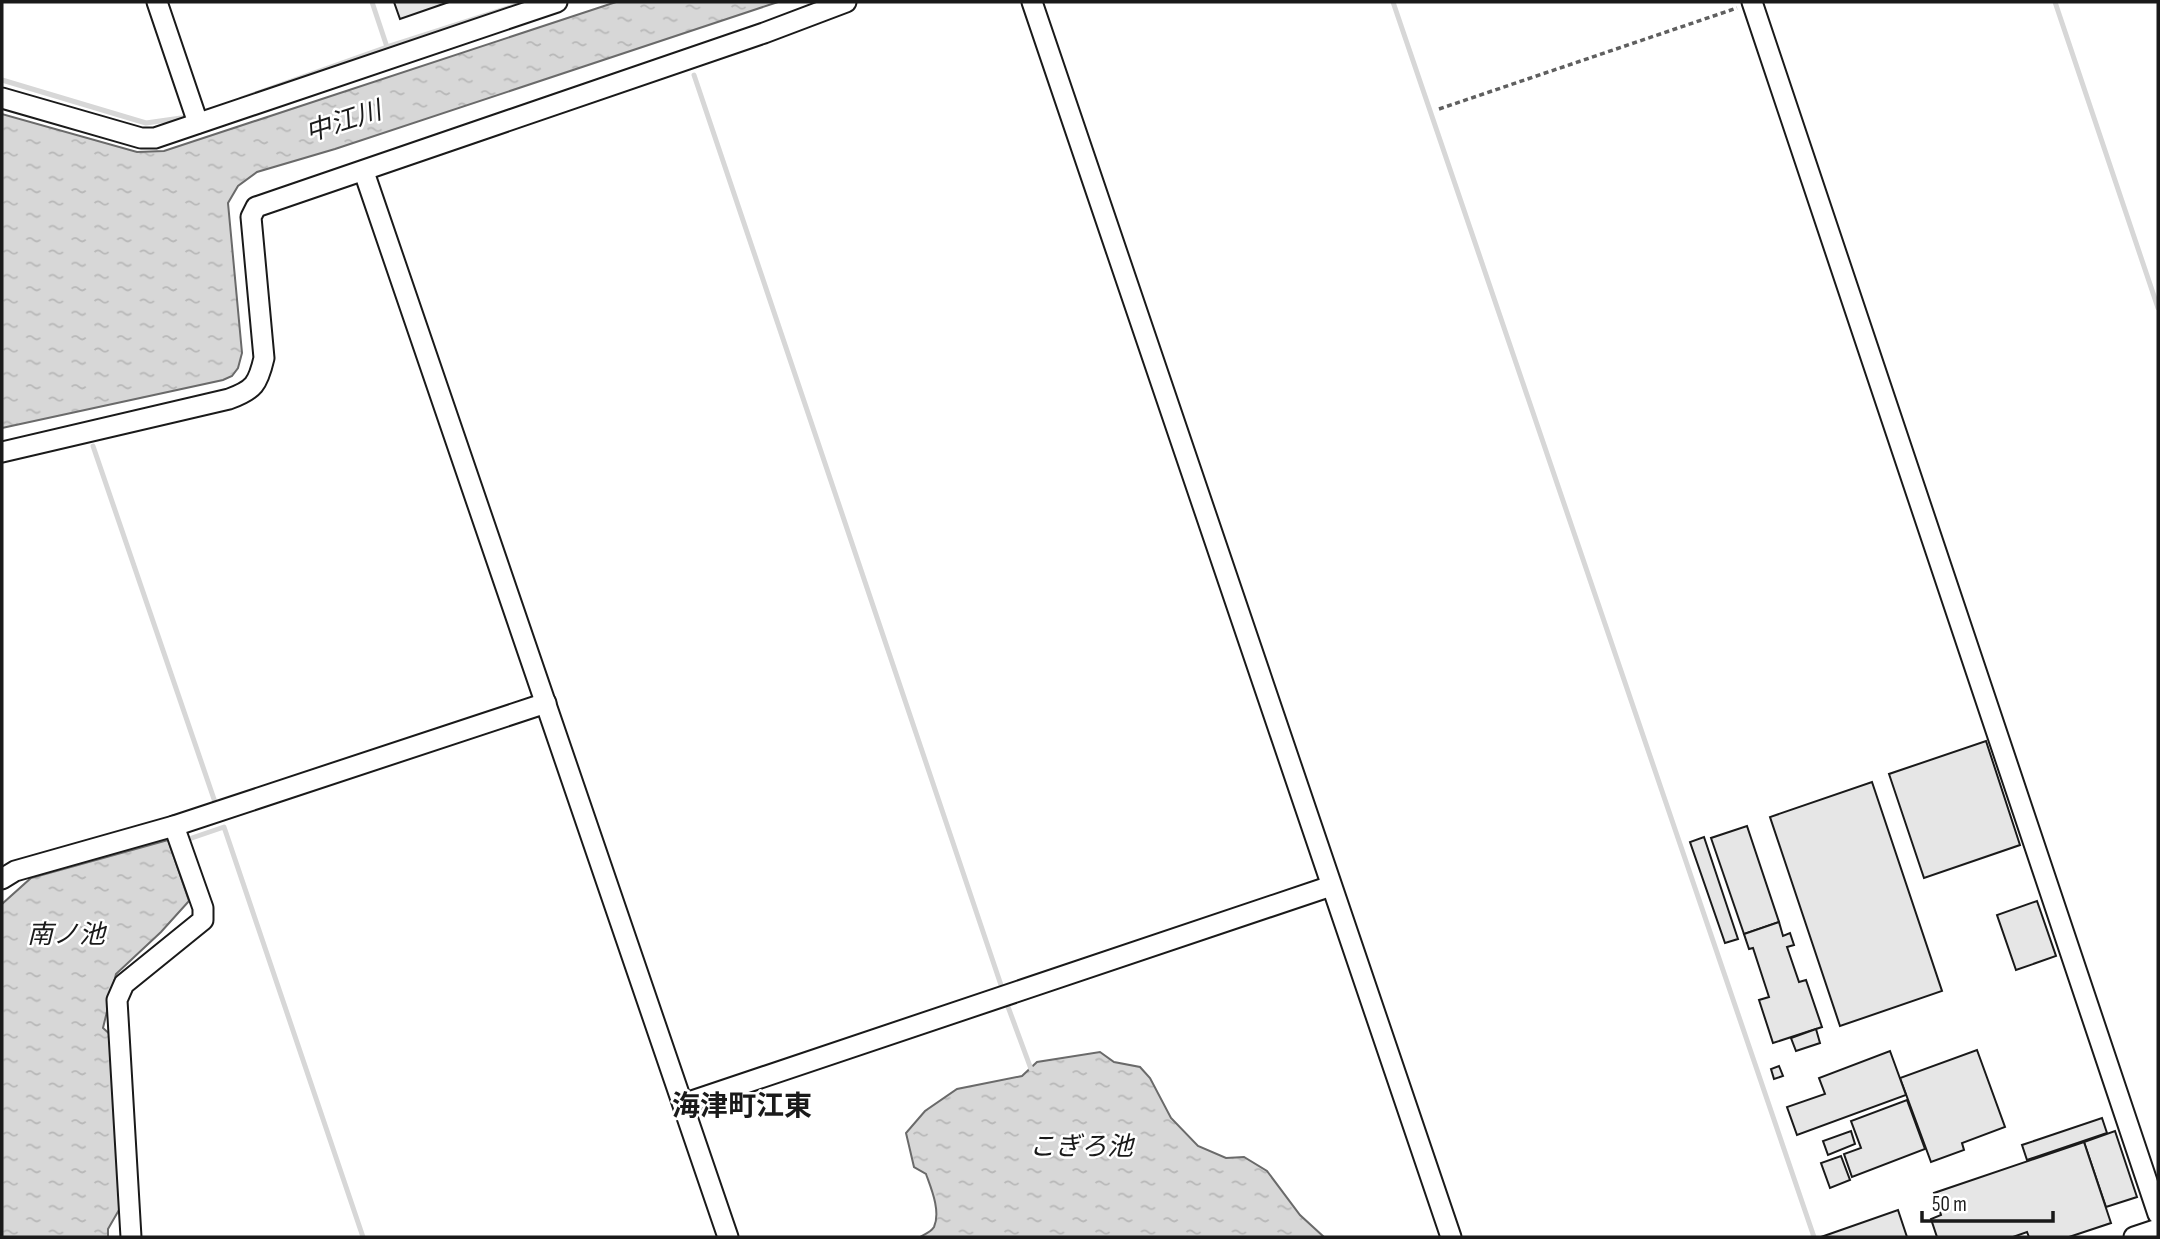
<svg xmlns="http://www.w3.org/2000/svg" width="2160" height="1239" font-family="'Sofia Sans Condensed','Noto Sans JP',sans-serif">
<defs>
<pattern id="water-ripples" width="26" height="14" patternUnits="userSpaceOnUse" patternTransform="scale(1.75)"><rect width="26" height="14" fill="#d7d7d7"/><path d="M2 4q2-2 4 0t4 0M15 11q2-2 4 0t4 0" fill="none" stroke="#b8b8b8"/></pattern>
</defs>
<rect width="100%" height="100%" fill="#fff"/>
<!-- water -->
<g fill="url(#water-ripples)" stroke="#6a6a6a" stroke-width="2">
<path d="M 616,2 L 778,2 L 335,149 L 257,172 L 238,186 L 228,203 L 242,353 L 238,368 L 232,376 L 223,380 L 2,428 L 2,114 L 137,152 L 164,151 Z"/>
<path d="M 168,840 L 189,901 L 161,932 L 116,974 L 103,1028 L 114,1038 L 123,1203 L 108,1229 L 108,1237 L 2,1237 L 2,904 L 31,878 Z"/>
<path d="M 1100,1052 L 1114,1062 L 1140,1067 L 1150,1078 L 1171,1118 L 1198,1146 L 1226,1158 L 1244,1157 L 1267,1171 L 1300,1215 L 1324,1237 L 920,1237 C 925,1234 931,1232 934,1227 C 941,1211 931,1188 926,1174 L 914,1167 L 906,1133 L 925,1111 L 957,1089 L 1022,1076 L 1037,1062 Z"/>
</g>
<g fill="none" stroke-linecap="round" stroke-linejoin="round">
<!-- stream -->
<g stroke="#d7d7d7" stroke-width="5">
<path d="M 372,2 L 387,47"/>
<path d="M 1393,2 L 1814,1237"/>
<path d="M 2055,2 L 2158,308"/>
<path d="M 694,75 L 1003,991"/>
<path d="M 2,80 L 146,123 L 188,117"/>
<path d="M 241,99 L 387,47 L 527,2"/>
<path d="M 93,446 L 216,805"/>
<path d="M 183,841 L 224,827 L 363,1237"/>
<path d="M 1007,1004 L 1031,1069"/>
</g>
</g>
<!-- building -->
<g fill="#e6e6e6" stroke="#1a1a1a" stroke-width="2">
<path d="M 394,2 L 449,2 L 400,19 Z"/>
<path d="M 1986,741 L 2020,845 L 1924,878 L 1889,774 Z"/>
<path d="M 1872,782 L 1942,991 L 1840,1026 L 1770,817 Z"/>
<path d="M 1747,826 L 1779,922 L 1744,934 L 1711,838 Z"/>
<path d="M 1704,837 L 1738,939 L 1725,943 L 1690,842 Z"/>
<path d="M 2037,901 L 2056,956 L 2016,970 L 1997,915 Z"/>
<path d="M 1779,922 L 1783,936 L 1790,933 L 1794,945 L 1787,947 L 1799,982 L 1806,980 L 1822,1027 L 1773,1043 L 1759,1000 L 1769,997 L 1753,948 L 1749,949 L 1744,934 Z"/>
<path d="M 1816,1029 L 1820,1043 L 1796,1051 L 1791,1038 Z"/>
<path d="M 1977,1050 L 2005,1127 L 1962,1143 L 1964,1150 L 1931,1162 L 1900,1078 Z"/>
<path d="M 1890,1051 L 1906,1095 L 1797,1135 L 1787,1107 L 1825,1094 L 1819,1078 Z"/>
<path d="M 1779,1066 L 1783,1076 L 1774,1079 L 1771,1069 Z"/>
<path d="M 1907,1100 L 1925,1149 L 1852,1177 L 1844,1154 L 1861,1148 L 1851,1121 Z"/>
<path d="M 2102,1118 L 2107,1133 L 2027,1160 L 2022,1145 Z"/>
<path d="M 1851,1131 L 1855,1144 L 1828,1155 L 1823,1141 Z"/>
<path d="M 2115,1131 L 2137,1197 L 2106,1207 L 2084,1142 Z"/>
<path d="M 2084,1142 L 2111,1223 L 2069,1237 L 2029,1237 L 2027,1232 L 2013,1237 L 1937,1237 L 1931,1219 L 1941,1215 L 1934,1193 Z"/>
<path d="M 1841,1156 L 1850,1180 L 1830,1188 L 1821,1163 Z"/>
<path d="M 1898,1210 L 1907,1237 L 1821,1237 Z"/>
</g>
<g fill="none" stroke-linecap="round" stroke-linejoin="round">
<defs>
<g id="minor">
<path d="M 157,2 L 198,123"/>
<path d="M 1032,2 L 1451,1237"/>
<path d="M 1752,2 L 2158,1214"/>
<path d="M 2,98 L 141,138 L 155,138 L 557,2"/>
<path d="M 364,172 L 728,1237"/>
<path d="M 2,452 L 229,399 C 254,390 258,384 264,358 L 251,217 L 256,207 L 764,33 L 846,2"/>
<path d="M 2,879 L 15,871 L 174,826 L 546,703"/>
<path d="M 683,1104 L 1331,886"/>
<path d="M 131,1237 L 117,1000 L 124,984 L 203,920 L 203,908 L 174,826"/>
<path d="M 2134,1237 L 2158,1229"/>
</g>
</defs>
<!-- minor casing -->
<use href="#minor" stroke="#1a1a1a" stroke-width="23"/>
<!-- path -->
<path stroke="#5f5f5f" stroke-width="3.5" stroke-dasharray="5 3.5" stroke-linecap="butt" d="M 1439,109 L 1737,8"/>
<!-- minor -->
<use href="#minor" stroke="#fff" stroke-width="19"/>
</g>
<g text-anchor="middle" stroke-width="5" stroke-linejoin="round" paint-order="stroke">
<!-- water labels -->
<g font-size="26" font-style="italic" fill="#1a1a1a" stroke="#fff">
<text transform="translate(343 121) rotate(-18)" y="9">中江川</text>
<text x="66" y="943">南ノ池</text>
<text x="1081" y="1155">こぎろ池</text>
</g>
<!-- quarter labels -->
<g font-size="28" font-weight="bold" fill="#1a1a1a" stroke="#fff">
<text x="742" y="1115">海津町江東</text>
</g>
</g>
<!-- border -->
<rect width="2160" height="1239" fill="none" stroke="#1a1a1a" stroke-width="7"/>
<!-- scale -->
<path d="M1922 1211v10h131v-10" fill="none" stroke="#1a1a1a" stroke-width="3.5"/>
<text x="1932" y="1211" font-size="21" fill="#1a1a1a" stroke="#ffffff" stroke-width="5" paint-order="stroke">50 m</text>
</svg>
